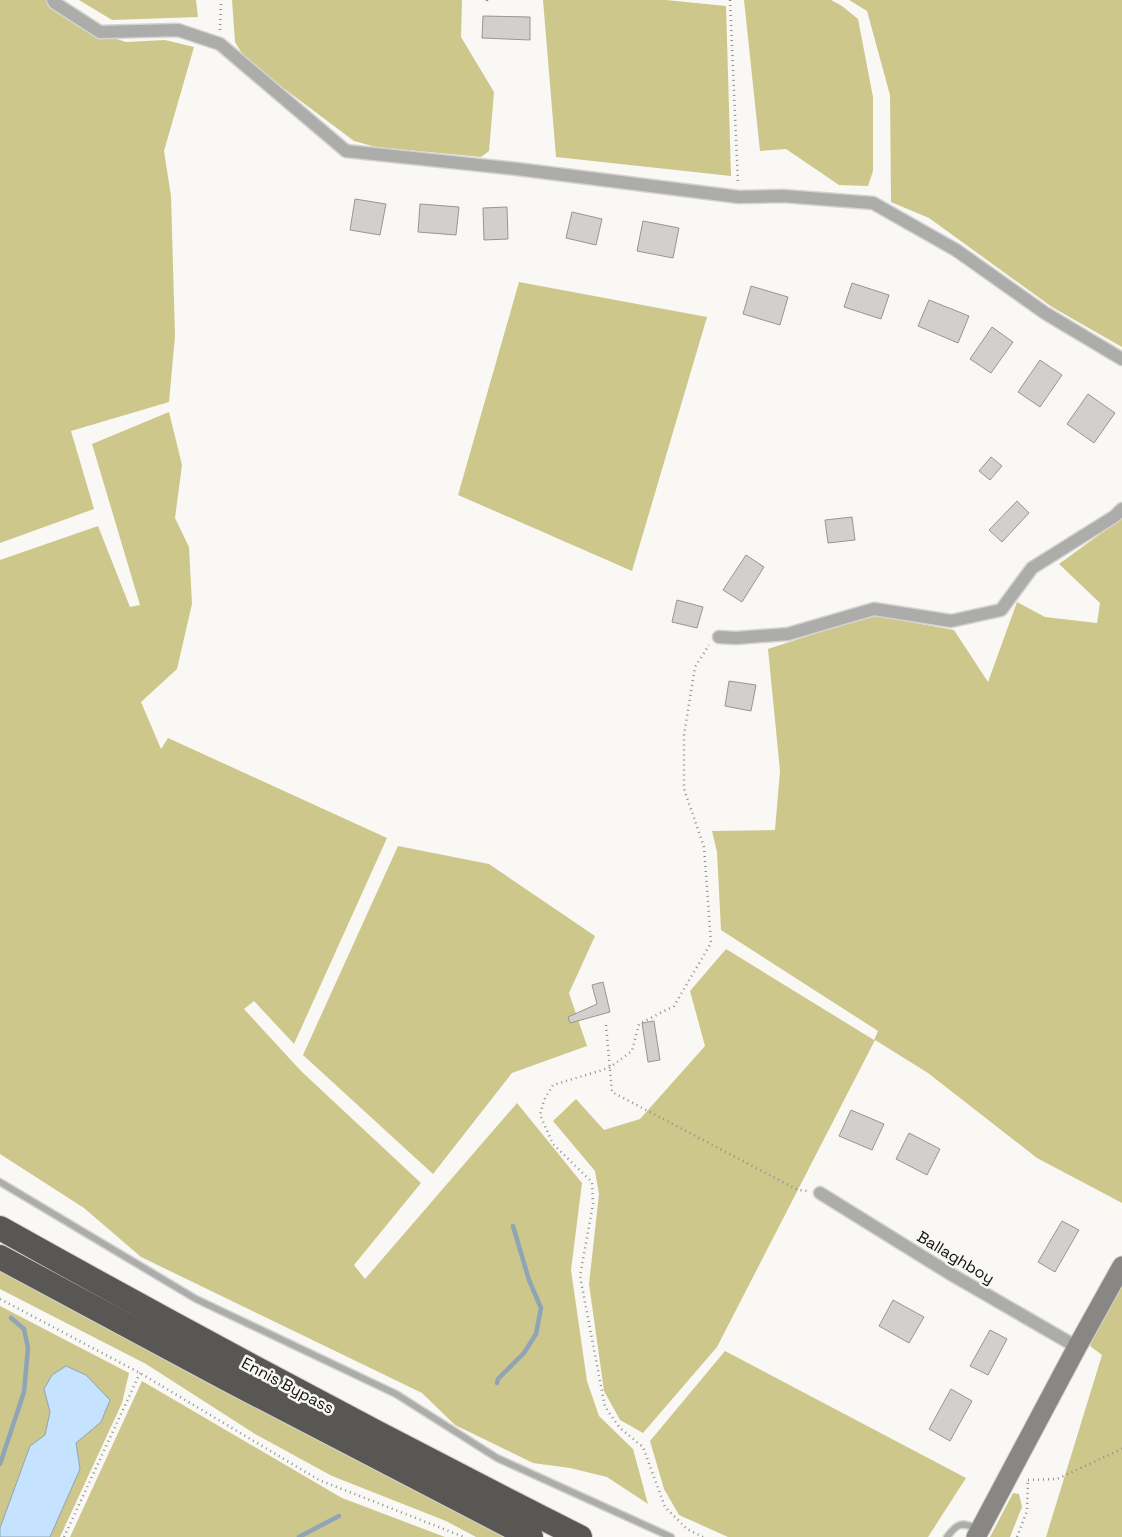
<svg xmlns="http://www.w3.org/2000/svg" width="1122" height="1537" font-family="'Space Grotesk',sans-serif">
<rect width="100%" height="100%" fill="#f9f8f5"/>
<!-- green -->
<g fill="#cec78b">
<path d="M 0,0 L 49,0 L 55,9 L 81,27 L 126,42 L 165,40 L 194,47 L 164,151 L 171,196 L 175,336 L 169,402 L 71,431 L 94,509 L 0,543 Z"/>
<path d="M 79,0 L 196,0 L 198,17 L 112,20 Z"/>
<path d="M 232,0 L 462,0 L 461,37 L 494,92 L 489,151 L 481,157 L 376,147 L 354,141 L 246,60 L 235,42 Z"/>
<path d="M 543,0 L 666,0 L 726,6 L 731,176 L 556,157 Z"/>
<path d="M 744,0 L 831,0 L 842,6 L 858,19 L 873,97 L 873,171 L 868,186 L 839,185 L 786,149 L 760,151 Z"/>
<path d="M 849,0 L 1122,0 L 1122,347 L 1052,307 L 929,218 L 891,202 L 890,95 L 867,11 Z"/>
<path d="M 519,282 L 707,317 L 632,571 L 458,495 Z"/>
<path d="M 169,412 L 182,465 L 175,518 L 189,547 L 192,604 L 177,669 L 141,702 L 161,749 L 168,738 L 387,838 L 294,1044 L 254,1001 L 244,1009 L 301,1071 L 421,1183 L 354,1265 L 365,1279 L 517,1103 L 582,1183 L 571,1270 L 587,1381 L 599,1416 L 633,1449 L 648,1504 L 607,1477 L 570,1468 L 533,1463 L 455,1425 L 422,1393 L 141,1257 L 84,1208 L 0,1154 L 0,560 L 98,526 L 130,607 L 140,605 L 92,444 Z"/>
<path d="M 1122,518 L 1122,1203 L 1037,1158 L 928,1073 L 875,1040 L 717,1347 L 643,1433 L 620,1420 L 604,1391 L 589,1284 L 599,1194 L 595,1171 L 553,1121 L 576,1099 L 604,1130 L 640,1119 L 705,1046 L 690,991 L 726,949 L 874,1040 L 878,1031 L 721,930 L 717,852 L 712,831 L 775,830 L 780,771 L 768,649 L 872,615 L 954,630 L 988,682 L 1017,602 L 1045,617 L 1097,623 L 1100,603 L 1059,564 Z"/>
<path d="M 398,846 L 489,864 L 595,936 L 569,993 L 587,1046 L 512,1073 L 433,1174 L 303,1055 Z"/>
<path d="M 0,1251 L 522,1537 L 476,1537 L 446,1521 L 332,1476 L 255,1434 L 146,1364 L 0,1289 Z"/>
<path d="M 1122,1284 L 1122,1537 L 1046,1537 L 1102,1355 L 1090,1346 L 1096,1329 Z"/>
<path d="M 0,1306 L 129,1373 L 122,1403 L 60,1537 L 0,1537 Z"/>
<path d="M 725,1351 L 966,1478 L 928,1537 L 728,1537 L 679,1515 L 664,1489 L 650,1441 Z"/>
<path d="M 142,1381 L 342,1498 L 445,1537 L 70,1537 Z"/>
<path d="M 1013,1493 L 1019,1494 L 1022,1507 L 1010,1537 L 990,1537 Z"/>
</g>
<!-- water -->
<path fill="#c5e3fe" stroke="#8fa4b7" d="M 66,1366 L 86,1375 L 110,1400 L 101,1422 L 76,1443 L 80,1469 L 50,1537 L 0,1537 L 0,1528 L 30,1446 L 45,1435 L 50,1412 L 44,1389 L 52,1375 Z"/>
<g fill="none" stroke-linecap="round" stroke-linejoin="round">
<!-- stream -->
<g stroke="#8fa4b7" stroke-width="4.5">
<path d="M 497,1383 L 498,1379 L 524,1353 L 536,1334 L 541,1308 L 529,1280 L 513,1226"/>
<path d="M 0,1464 L 24,1392 L 28,1348 L 24,1329 L 11,1318"/>
<path d="M 299,1537 L 339,1516"/>
</g>
</g>
<!-- building -->
<g fill="#d1d0cd" stroke="#979693">
<path d="M 483,16 L 530,17 L 530,40 L 482,38 Z"/>
<path d="M 355,199 L 386,204 L 380,235 L 350,230 Z"/>
<path d="M 420,204 L 459,207 L 456,235 L 418,232 Z"/>
<path d="M 507,207 L 508,239 L 484,240 L 483,208 Z"/>
<path d="M 572,212 L 602,219 L 596,245 L 566,238 Z"/>
<path d="M 643,221 L 679,228 L 673,258 L 637,251 Z"/>
<path d="M 852,283 L 889,295 L 881,319 L 844,307 Z"/>
<path d="M 751,286 L 788,297 L 780,325 L 743,314 Z"/>
<path d="M 929,300 L 969,316 L 958,343 L 918,326 Z"/>
<path d="M 992,327 L 1013,342 L 991,373 L 970,359 Z"/>
<path d="M 1040,360 L 1062,375 L 1040,407 L 1018,392 Z"/>
<path d="M 1088,394 L 1115,413 L 1094,443 L 1067,424 Z"/>
<path d="M 991,457 L 1002,466 L 990,480 L 979,471 Z"/>
<path d="M 1017,501 L 1029,513 L 1002,542 L 989,530 Z"/>
<path d="M 852,517 L 855,540 L 828,543 L 825,520 Z"/>
<path d="M 746,555 L 764,567 L 742,602 L 723,590 Z"/>
<path d="M 677,600 L 703,607 L 697,628 L 672,622 Z"/>
<path d="M 729,681 L 756,685 L 751,711 L 725,706 Z"/>
<path d="M 603,982 L 610,1012 L 570,1023 L 568,1017 L 597,1004 L 592,985 Z"/>
<path d="M 654,1021 L 660,1060 L 648,1062 L 642,1023 Z"/>
<path d="M 851,1110 L 884,1124 L 872,1150 L 839,1136 Z"/>
<path d="M 909,1133 L 940,1149 L 927,1175 L 896,1159 Z"/>
<path d="M 1062,1221 L 1079,1230 L 1055,1272 L 1038,1262 Z"/>
<path d="M 893,1300 L 924,1317 L 909,1343 L 879,1326 Z"/>
<path d="M 990,1330 L 1007,1339 L 988,1375 L 970,1366 Z"/>
<path d="M 951,1389 L 972,1401 L 950,1441 L 929,1429 Z"/>
</g>
<g fill="none" stroke-linecap="round" stroke-linejoin="round">
<defs>
<g id="service">
<path d="M 0,1182 L 196,1299 L 396,1394 L 497,1458 L 671,1537"/>
<path d="M 947,1537 C 959,1521 962,1523 979,1529"/>
</g>
<g id="minor">
<path d="M 53,0 L 55,3 L 100,32 L 178,30 L 220,44 L 346,151 L 517,169 L 739,197 L 783,196 L 873,203 L 956,250 L 1045,313 L 1122,359"/>
<path d="M 719,637 L 736,638 L 788,634 L 874,609 L 951,621 L 1001,610 L 1032,568 L 1115,516 L 1122,509"/>
<path d="M 820,1193 L 949,1273 L 1077,1347"/>
</g>
<path id="secondary" d="M 976,1537 L 1077,1347 L 1122,1266"/>
<g id="motorway">
<path d="M 0,1228 C 191,1335 384,1438 580,1537"/>
<path d="M 0,1257 L 225,1378 L 531,1537"/>
</g>
</defs>
<!-- service casing -->
<use href="#service" stroke="#d4d3d0" stroke-width="9"/>
<!-- minor casing -->
<use href="#minor" stroke="#d4d3d0" stroke-width="15"/>
<!-- secondary casing -->
<use href="#secondary" stroke="#d4d3d0" stroke-width="21"/>
<!-- motorway casing -->
<use href="#motorway" stroke="#d4d3d0" stroke-width="26"/>
<!-- path -->
<g stroke="#8f8f8d" stroke-width="2.5" stroke-dasharray="1 4" stroke-linecap="butt">
<path d="M 487,0 L 487,1"/>
<path d="M 730,0 L 738,183"/>
<path d="M 220,30 L 221,0"/>
<path d="M 606,1025 L 612,1092 L 798,1190 L 809,1191"/>
<path d="M 0,1299 L 140,1373 L 319,1480 L 464,1537"/>
<path d="M 1028,1480 L 1057,1479 L 1122,1449"/>
<path d="M 64,1537 L 140,1373"/>
<path d="M 703,1537 L 687,1529 L 665,1507 L 643,1447 L 620,1428 L 605,1407 L 580,1276 L 593,1204 L 592,1182 L 553,1144 L 540,1115 L 544,1100 L 553,1085 L 609,1068 L 632,1051 L 639,1024 L 674,1006 L 711,943 L 704,847 L 684,789 L 684,735 L 695,667 L 709,645"/>
<path d="M 1017,1537 L 1027,1511 L 1028,1480"/>
</g>
<!-- service -->
<use href="#service" stroke="#acacab" stroke-width="6"/>
<!-- minor -->
<use href="#minor" stroke="#acacab" stroke-width="12"/>
<!-- secondary -->
<use href="#secondary" stroke="#888785" stroke-width="19"/>
<!-- motorway -->
<use href="#motorway" stroke="#585754" stroke-width="24"/>
</g>
<g text-anchor="middle" stroke-width="5" stroke-linejoin="round" paint-order="stroke">
<!-- street labels -->
<g font-size="16" fill="#111110" stroke="#f9f8f5">
<text transform="translate(956 1257) rotate(31)" y="6">Ballaghboy</text>
<text transform="translate(288 1385) rotate(28)" y="6">Ennis Bypass</text>
</g>
</g>
</svg>
